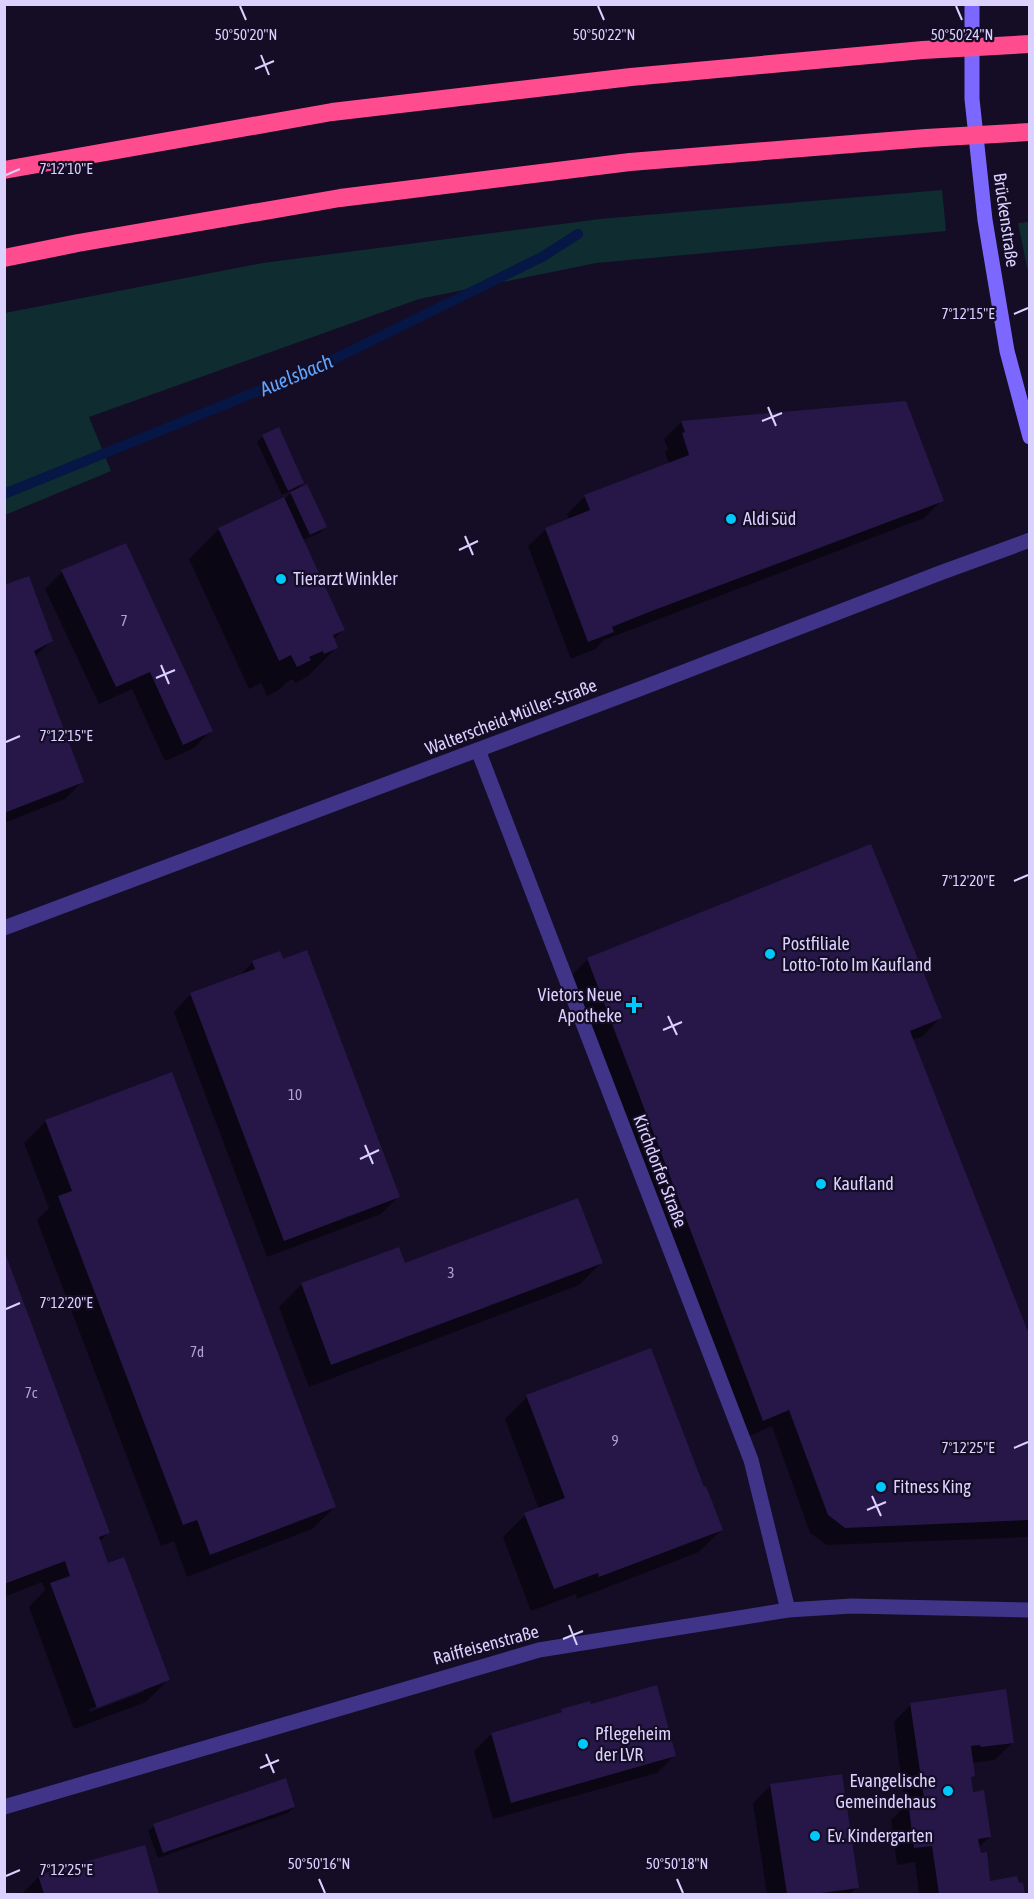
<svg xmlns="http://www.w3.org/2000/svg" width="1034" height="1899" font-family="'Asap Condensed',sans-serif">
<rect width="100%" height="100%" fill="#140d25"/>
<!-- green -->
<g fill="#0f2d30">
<path d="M 942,190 L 946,231 L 596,263 L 419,299 L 89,417 L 111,471 L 5,515 L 5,313 L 263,263 L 600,219 Z"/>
<path d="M 1029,222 L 1030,222 L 1029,277 L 1018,223 Z"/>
</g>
<!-- shadow -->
<g fill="#0007" fill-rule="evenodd">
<path d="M 905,402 L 942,500 L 924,518 L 604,640 L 595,649 L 571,659 L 528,546 L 546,529 L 570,520 L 567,514 L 585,496 L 669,464 L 665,452 L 668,449 L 664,439 L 681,422 Z"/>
<path d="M 263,436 L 303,483 L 295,491 L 325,527 L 320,533 L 302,540 L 343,630 L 333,640 L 336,648 L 307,677 L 295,683 L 293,679 L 287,682 L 279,690 L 267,696 L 261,683 L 249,689 L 189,559 L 219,529 L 284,500 L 293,490 L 282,495 L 257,442 Z"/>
<path d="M 62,572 L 211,731 L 194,748 L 165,761 L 132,689 L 99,704 L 45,589 Z"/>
<path d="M 4,586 L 51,641 L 35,657 L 82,782 L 65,799 L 4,823 Z"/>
<path d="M 588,959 L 940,1018 L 923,1036 L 912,1040 L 1030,1341 L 1029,1537 L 827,1545 L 810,1533 L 772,1426 L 745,1438 L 570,977 Z"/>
<path d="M 282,961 L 399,1196 L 381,1214 L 267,1257 L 174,1012 L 191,994 L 239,976 L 253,962 Z"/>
<path d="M 46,1121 L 335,1507 L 312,1529 L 187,1577 L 174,1541 L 161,1546 L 37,1220 L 49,1208 L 24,1143 Z"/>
<path d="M 398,1248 L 405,1265 L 601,1263 L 579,1285 L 309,1387 L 279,1307 L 301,1285 Z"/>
<path d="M 4,1257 L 108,1533 L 99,1542 L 107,1565 L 168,1680 L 146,1702 L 74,1729 L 29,1607 L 45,1590 L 42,1582 L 4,1597 ZM 144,1689 L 144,1692 L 90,1712 L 89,1709 Z"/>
<path d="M 527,1397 L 703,1489 L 721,1530 L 699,1552 L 577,1599 L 576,1594 L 531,1611 L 503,1537 L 525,1515 L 539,1509 L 505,1419 Z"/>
<path d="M 911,1704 L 1012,1743 L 995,1760 L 972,1763 L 973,1775 L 970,1779 L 972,1793 L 990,1837 L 978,1848 L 989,1882 L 1022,1884 L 1023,1894 L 919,1894 L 915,1862 L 897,1865 L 891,1820 L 905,1806 L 894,1722 Z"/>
<path d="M 562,1711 L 675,1755 L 657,1773 L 493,1819 L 474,1751 L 491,1734 L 558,1715 Z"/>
<path d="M 771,1785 L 857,1887 L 850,1894 L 767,1894 L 753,1803 Z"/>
<path d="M 294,1807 L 288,1813 L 158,1858 L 148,1831 L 154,1826 Z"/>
<path d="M 143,1847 L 157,1894 L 22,1894 L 39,1876 Z"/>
</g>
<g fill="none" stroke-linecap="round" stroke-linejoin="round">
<!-- stream -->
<path stroke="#061645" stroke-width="10" d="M 4,494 L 322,365 L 542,257 L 578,234"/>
</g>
<!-- building -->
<g fill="#261748">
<path d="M 906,401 L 944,501 L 649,612 L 612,627 L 614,632 L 588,642 L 545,528 L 590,510 L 584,495 L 689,455 L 682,433 L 685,432 L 681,421 Z"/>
<path d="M 279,427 L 304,483 L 288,491 L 262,435 Z"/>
<path d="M 307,484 L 327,527 L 310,535 L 290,492 Z"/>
<path d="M 284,497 L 345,630 L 333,635 L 338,648 L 324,654 L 323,651 L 309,657 L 311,660 L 297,667 L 291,655 L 279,661 L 218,528 Z"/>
<path d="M 126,543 L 213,731 L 183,745 L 150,672 L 116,687 L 61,570 Z"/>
<path d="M 29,576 L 53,641 L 34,651 L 84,782 L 4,813 L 4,585 Z"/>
<path d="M 871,844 L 942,1018 L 910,1031 L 1030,1337 L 1030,1520 L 845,1528 L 828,1515 L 789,1410 L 763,1421 L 587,958 Z"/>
<path d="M 307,950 L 400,1197 L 284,1241 L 190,993 L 255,969 L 252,961 L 280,951 L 283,959 Z"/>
<path d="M 172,1072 L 336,1507 L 210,1555 L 197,1520 L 183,1525 L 58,1196 L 72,1191 L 45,1120 Z"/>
<path d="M 578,1198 L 603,1263 L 331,1365 L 301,1283 L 399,1247 L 405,1263 Z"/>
<path d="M 5,1253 L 110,1533 L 99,1537 L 108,1563 L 124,1557 L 170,1680 L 97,1708 L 50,1583 L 70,1576 L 65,1561 L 4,1584 Z"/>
<path d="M 651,1348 L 704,1487 L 706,1486 L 723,1530 L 599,1577 L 598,1573 L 554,1589 L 524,1513 L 565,1498 L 526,1395 Z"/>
<path d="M 657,1685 L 676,1756 L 511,1803 L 491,1733 L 562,1712 L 561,1709 L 590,1701 L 591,1704 Z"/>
<path d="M 1006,1689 L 1014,1743 L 981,1747 L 980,1745 L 971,1746 L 975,1776 L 971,1777 L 973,1792 L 984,1790 L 991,1837 L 978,1839 L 981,1853 L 987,1852 L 990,1881 L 1017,1876 L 1019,1883 L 1023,1883 L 1025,1894 L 939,1894 L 932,1846 L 914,1848 L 908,1801 L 924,1798 L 910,1703 Z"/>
<path d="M 842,1774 L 859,1888 L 814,1894 L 787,1894 L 770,1784 Z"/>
<path d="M 286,1778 L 295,1807 L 163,1853 L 153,1824 Z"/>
<path d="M 145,1845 L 159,1894 L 44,1894 L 38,1875 Z"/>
</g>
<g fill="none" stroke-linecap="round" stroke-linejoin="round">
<!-- street -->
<g stroke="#403488" stroke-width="15">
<path d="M 478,750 L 751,1460 L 788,1610"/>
<path d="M 4,928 L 642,688 L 940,573 L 1030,540"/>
<path d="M 4,1807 L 539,1650 L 788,1610 L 852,1606 L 1030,1610"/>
</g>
<!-- secondary -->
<path stroke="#7c68ff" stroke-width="15" d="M 972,4 L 972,99 L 985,220 L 1007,351 L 1030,437"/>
<!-- highway -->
<g stroke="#ff4c8f" stroke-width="18">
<path d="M 4,170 L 332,112 L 631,77 L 923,50 L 1030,44"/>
<path d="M 4,258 L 78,243 L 340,198 L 630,162 L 926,138 L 1030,132"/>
</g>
</g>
<!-- ticks -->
<path fill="none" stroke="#dbd1ff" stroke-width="2" d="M 240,6 L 246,20M 598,6 L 604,20M 956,6 L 962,20M 261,55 L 269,75M 255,69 L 274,61M 6,175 L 20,169M 1014,314 L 1028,308M 768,407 L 776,426M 762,421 L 782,413M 465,536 L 473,555M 459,550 L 478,541M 161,665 L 169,684M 156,678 L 175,670M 6,742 L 20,736M 1014,881 L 1028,875M 668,1016 L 677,1035M 663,1030 L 682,1022M 365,1145 L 373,1164M 360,1159 L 379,1150M 6,1309 L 20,1303M 1014,1448 L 1028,1442M 872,1496 L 881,1516M 867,1510 L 886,1502M 569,1625 L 577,1645M 563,1639 L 583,1631M 266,1754 L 274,1773M 260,1768 L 279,1760M 6,1876 L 20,1870M 319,1879 L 325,1893M 677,1879 L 683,1893"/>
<!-- markers -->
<g fill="#00c8fc" stroke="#140d25" stroke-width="2">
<circle cx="731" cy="519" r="6"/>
<circle cx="281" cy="579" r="6"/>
<circle cx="770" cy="954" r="6"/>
<path d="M631 996h6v6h6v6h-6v6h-6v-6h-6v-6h6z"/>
<circle cx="821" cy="1184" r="6"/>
<circle cx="881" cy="1487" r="6"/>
<circle cx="583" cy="1744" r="6"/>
<circle cx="948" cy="1791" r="6"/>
<circle cx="815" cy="1836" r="6"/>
</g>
<g text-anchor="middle" stroke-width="4.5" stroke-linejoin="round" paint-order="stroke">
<!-- number labels -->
<g font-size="15" fill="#aea2d1">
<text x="124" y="626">7</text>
<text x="295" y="1100">10</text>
<text x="451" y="1278">3</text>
<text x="197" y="1357">7d</text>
<text x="31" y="1398">7c</text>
<text x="615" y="1446">9</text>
</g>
<!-- street labels -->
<g font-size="18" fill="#dbd1ff" stroke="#140d25">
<text transform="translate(1006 220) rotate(82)" y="6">Brückenstraße</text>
<text transform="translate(511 717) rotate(-21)" y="6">Walterscheid-Müller-Straße</text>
<text transform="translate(660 1171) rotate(69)" y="6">Kirchdorfer Straße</text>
<text transform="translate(486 1645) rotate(-15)" y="6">Raiffeisenstraße</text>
</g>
<!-- poi labels -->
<g font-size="18" fill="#dbd1ff" stroke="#140d25" text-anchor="start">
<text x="743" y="525">Aldi Süd</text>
<text x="293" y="585">Tierarzt Winkler</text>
<text x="782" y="950">Postfiliale<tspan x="782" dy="21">Lotto-Toto Im Kaufland</tspan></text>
<text x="622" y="1001" text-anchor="end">Vietors Neue<tspan x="622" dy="21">Apotheke</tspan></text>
<text x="833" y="1190">Kaufland</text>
<text x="893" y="1493">Fitness King</text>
<text x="595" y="1740">Pflegeheim<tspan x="595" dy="21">der LVR</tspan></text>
<text x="936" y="1787" text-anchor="end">Evangelische<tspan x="936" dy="21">Gemeindehaus</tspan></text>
<text x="827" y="1842">Ev. Kindergarten</text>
</g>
<!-- water labels -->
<g font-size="20" font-style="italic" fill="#5fa4ff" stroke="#140d25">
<text transform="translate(296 375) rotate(-23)" y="7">Auelsbach</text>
</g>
</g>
<g font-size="15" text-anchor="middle" fill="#dbd1ff" stroke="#140d25" stroke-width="4.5" stroke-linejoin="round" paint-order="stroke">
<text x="246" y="40">50°50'20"N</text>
<text x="604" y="40">50°50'22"N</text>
<text x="962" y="40">50°50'24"N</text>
<text x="66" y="174">7°12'10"E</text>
<text x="968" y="319">7°12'15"E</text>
<text x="66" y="741">7°12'15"E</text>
<text x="968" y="886">7°12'20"E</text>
<text x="66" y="1308">7°12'20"E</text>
<text x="968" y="1453">7°12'25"E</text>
<text x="319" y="1869">50°50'16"N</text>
<text x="677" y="1869">50°50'18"N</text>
<text x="66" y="1875">7°12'25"E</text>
</g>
<!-- border -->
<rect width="1034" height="1899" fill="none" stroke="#dbd1ff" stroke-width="12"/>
</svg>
